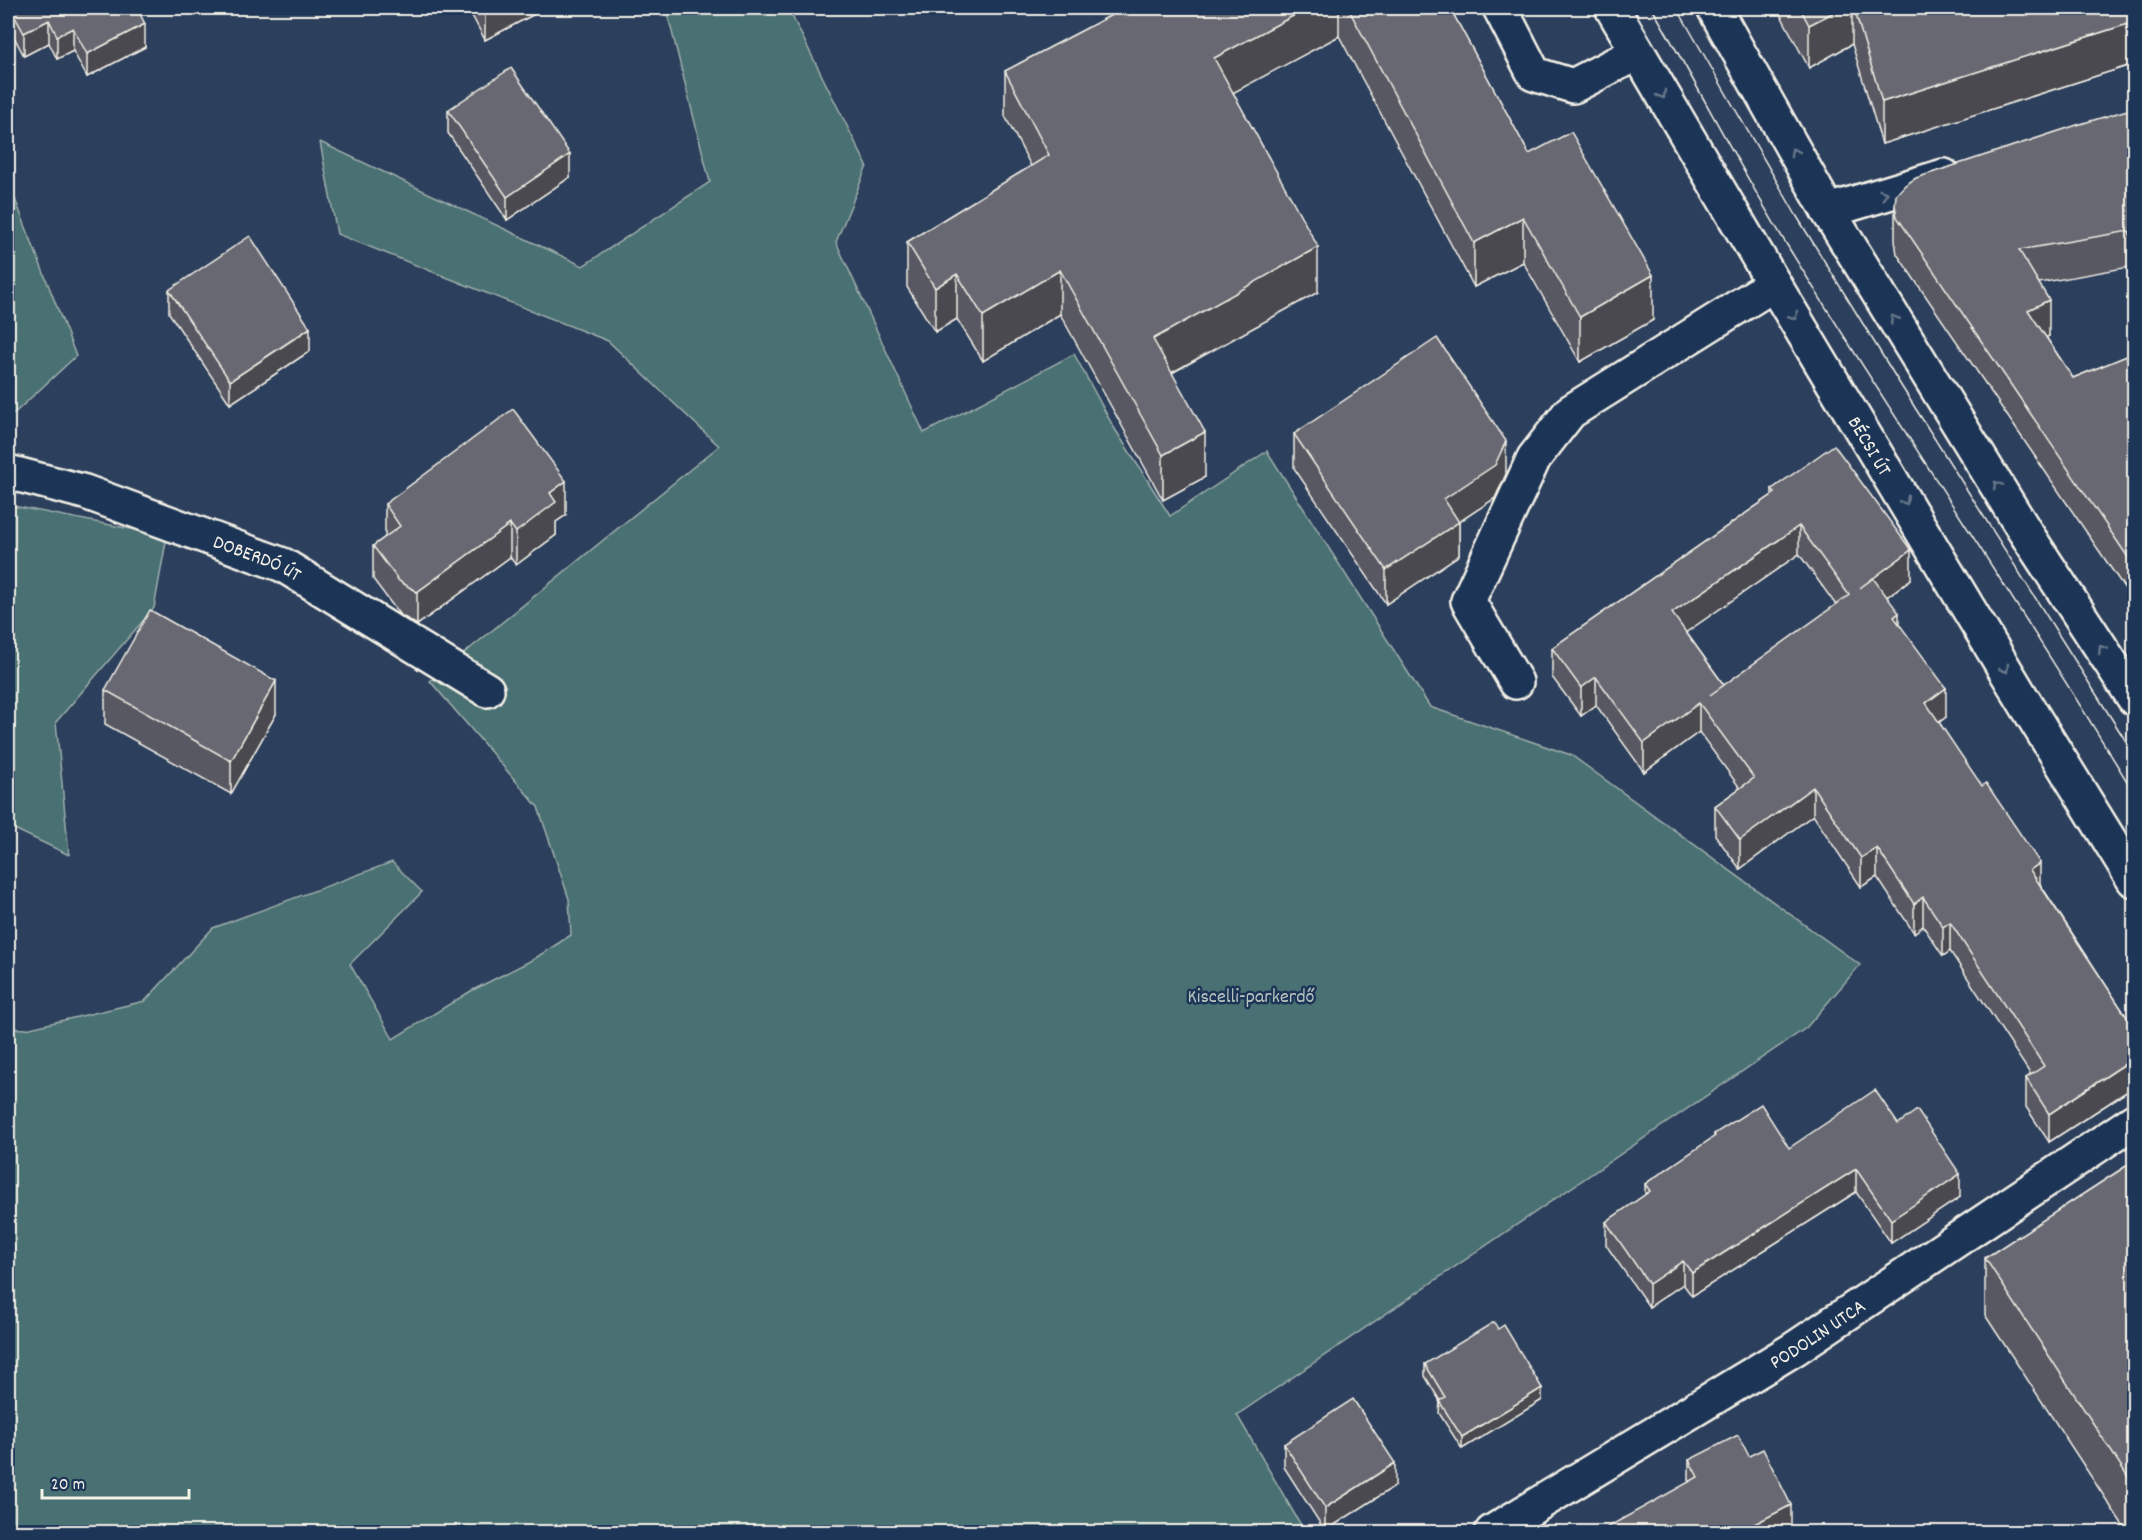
<svg xmlns="http://www.w3.org/2000/svg" width="2142" height="1540" font-family="Dekko,sans-serif">
<rect width="100%" height="100%" fill="#2c3f5c"/>
<filter id="ink" filterUnits="userSpaceOnUse"><feTurbulence type="fractalNoise" baseFrequency=".0167" numOctaves="2"/><feDisplacementMap in="SourceGraphic" scale="12" xChannelSelector="R" yChannelSelector="G"/><feConvolveMatrix kernelMatrix="1 2 1 2 8 2 1 2 1" color-interpolation-filters="sRGB"/></filter>
<g filter="url(#ink)">
<!-- green -->
<g fill="#4a6f72" stroke="#9fb0ad" stroke-width="1.5">
<path d="M 666,8 L 788,8 L 867,166 L 836,242 L 924,433 L 1074,354 L 1113,426 L 1170,516 L 1267,451 L 1430,707 L 1571,755 L 1860,965 L 1806,1028 L 1237,1415 L 1305,1532 L 8,1532 L 8,1028 L 26,1029 L 145,1001 L 213,928 L 392,862 L 422,892 L 350,964 L 393,1039 L 471,991 L 534,959 L 571,935 L 569,899 L 538,807 L 430,681 L 719,446 L 608,341 L 337,234 L 320,142 L 583,266 L 710,182 Z"/>
<path d="M 8,181 L 76,356 L 8,419 Z"/>
<path d="M 8,505 L 167,536 L 154,608 L 56,722 L 69,855 L 8,826 Z"/>
</g>
<g fill="none" stroke-linecap="round" stroke-linejoin="round">
<defs>
<g id="minor">
<path d="M 1500,8 L 1534,74 L 1573,86 L 1637,53"/>
<path d="M 1828,211 L 1944,176"/>
<path id="s1" d="M 8,472 L 85,492 L 283,565 L 487,690"/>
<path d="M 1516,682 L 1468,601 L 1534,458 L 1570,412 L 1774,284"/>
<path id="s2" d="M 1492,1532 L 1794,1349 L 2134,1121"/>
</g>
<g id="major">
<path id="s3" d="M 1612,8 L 1774,284 L 2025,703 L 2134,880"/>
<path d="M 1714,8 L 1828,211 L 2024,530 L 2134,698"/>
</g>
</defs>
<!-- minor casing -->
<use href="#minor" stroke="#f4f1e8" stroke-width="38"/>
<!-- major casing -->
<use href="#major" stroke="#f4f1e8" stroke-width="38"/>
<!-- minor -->
<use href="#minor" stroke="#1d3557" stroke-width="33"/>
<!-- major -->
<use href="#major" stroke="#1d3557" stroke-width="33"/>
<!-- tram -->
<g stroke="#f4f1e8" stroke-width="1.5">
<path d="M 1652,8 C 1698,86 1740,168 1787,245 C 1900,429 2023,608 2134,793"/>
<path d="M 1677,8 L 1796,215 L 1900,384 L 2134,754"/>
</g>
</g>
<!-- wall -->
<g fill="#595962" stroke="#f4f1e8" stroke-width="1.5" fill-rule="evenodd">
<path d="M 8,8 L 137,8 L 145,47 L 87,77 L 73,51 L 57,59 L 49,43 L 24,56 L 8,25 Z"/>
<path d="M 468,8 L 546,8 L 485,40 Z"/>
<path d="M 1125,8 L 1450,8 L 1529,154 L 1653,320 L 1580,362 L 1523,262 L 1474,287 L 1339,36 L 1233,92 L 1318,292 L 1172,373 L 1205,477 L 1163,500 L 1060,314 L 983,361 L 957,319 L 935,332 L 907,287 L 907,242 L 1031,166 L 1005,116 L 1005,71 Z"/>
<path d="M 1777,8 L 2134,8 L 2134,64 L 1882,144 L 1852,44 L 1809,68 Z"/>
<path d="M 2134,108 L 2134,285 L 2129,267 L 2039,283 L 2049,336 L 2046,337 L 2073,378 L 2134,353 L 2134,602 L 1897,254 L 1895,241 L 1895,205 Z"/>
<path d="M 448,110 L 570,177 L 507,220 L 448,133 Z"/>
<path d="M 169,290 L 310,351 L 230,404 L 169,313 Z"/>
<path d="M 1294,434 L 1506,474 L 1495,498 L 1459,522 L 1459,555 L 1386,604 L 1294,468 Z"/>
<path d="M 1772,489 L 1911,579 L 1887,597 L 1899,624 L 1946,717 L 1939,722 L 2040,884 L 2134,1028 L 2134,1087 L 2049,1142 L 2026,1107 L 2026,1078 L 2031,1075 L 1950,951 L 1943,956 L 1923,926 L 1914,933 L 1877,877 L 1861,887 L 1813,815 L 1740,869 L 1715,835 L 1715,806 L 1740,788 L 1699,732 L 1644,772 L 1596,705 L 1581,716 L 1552,677 L 1552,648 L 1772,495 ZM 1799,554 L 1836,605 L 1724,685 L 1686,632 Z"/>
<path d="M 385,504 L 566,515 L 556,522 L 556,535 L 516,565 L 510,557 L 417,625 L 399,614 L 373,579 L 373,546 L 385,537 Z"/>
<path d="M 105,690 L 276,714 L 231,794 L 105,724 Z"/>
<path d="M 1898,1124 L 1960,1197 L 1891,1243 L 1856,1192 L 1692,1296 L 1683,1284 L 1649,1307 L 1606,1245 L 1606,1222 L 1645,1195 L 1645,1184 L 1714,1137 L 1714,1134 L 1789,1148 Z"/>
<path d="M 2134,1161 L 2134,1533 L 2128,1533 L 1985,1315 L 1985,1258 Z"/>
<path d="M 1425,1364 L 1542,1400 L 1462,1449 L 1439,1413 L 1440,1401 L 1425,1376 Z"/>
<path d="M 1284,1444 L 1395,1486 L 1325,1531 L 1284,1467 Z"/>
<path d="M 1749,1456 L 1791,1533 L 1689,1481 L 1689,1460 Z"/>
</g>
<!-- shaded-wall -->
<g fill="#494950" stroke="#f4f1e8" stroke-width="1.5">
<path d="M 485,8 L 546,8 L 485,40 Z"/>
<path d="M 1308,8 L 1339,8 L 1339,36 L 1214,103 L 1214,58 Z"/>
<path d="M 1842,8 L 1852,8 L 1852,44 L 1809,68 L 1809,25 Z"/>
<path d="M 49,20 L 49,43 L 24,56 L 24,33 Z"/>
<path d="M 2134,22 L 2134,64 L 1882,144 L 1882,102 Z"/>
<path d="M 145,24 L 145,47 L 87,77 L 87,54 Z"/>
<path d="M 73,28 L 73,51 L 57,59 L 57,36 Z"/>
<path d="M 570,154 L 570,177 L 507,220 L 507,197 Z"/>
<path d="M 1523,217 L 1523,262 L 1474,287 L 1474,243 Z"/>
<path d="M 1318,247 L 1318,292 L 1153,383 L 1153,339 Z"/>
<path d="M 1060,270 L 1060,314 L 983,361 L 983,316 Z"/>
<path d="M 957,274 L 957,319 L 935,332 L 935,288 Z"/>
<path d="M 1653,275 L 1653,320 L 1580,362 L 1580,317 Z"/>
<path d="M 2049,300 L 2049,336 L 2028,346 L 2028,310 Z"/>
<path d="M 310,328 L 310,351 L 230,404 L 230,381 Z"/>
<path d="M 1205,432 L 1205,477 L 1163,500 L 1163,455 Z"/>
<path d="M 1506,441 L 1506,474 L 1495,498 L 1459,522 L 1459,555 L 1386,604 L 1386,570 L 1444,499 Z"/>
<path d="M 566,481 L 566,515 L 556,522 L 556,535 L 516,565 L 516,532 L 550,493 Z"/>
<path d="M 510,524 L 510,557 L 417,625 L 417,592 Z"/>
<path d="M 1799,526 L 1799,554 L 1672,642 L 1672,613 Z"/>
<path d="M 1911,550 L 1911,579 L 1860,616 L 1860,588 Z"/>
<path d="M 1899,613 L 1899,642 L 1894,617 Z"/>
<path d="M 1596,677 L 1596,705 L 1581,716 L 1581,688 Z"/>
<path d="M 276,681 L 276,714 L 231,794 L 231,761 Z"/>
<path d="M 1946,688 L 1946,717 L 1926,732 L 1926,703 Z"/>
<path d="M 1699,703 L 1699,732 L 1644,772 L 1644,743 Z"/>
<path d="M 1813,787 L 1813,815 L 1740,869 L 1740,840 Z"/>
<path d="M 1877,848 L 1877,877 L 1861,887 L 1861,858 Z"/>
<path d="M 2040,863 L 2040,892 L 2030,870 Z"/>
<path d="M 1923,897 L 1923,926 L 1914,933 L 1914,904 Z"/>
<path d="M 1950,922 L 1950,951 L 1943,956 L 1943,927 Z"/>
<path d="M 2134,1058 L 2134,1087 L 2049,1142 L 2049,1114 Z"/>
<path d="M 1856,1169 L 1856,1192 L 1692,1296 L 1692,1273 Z"/>
<path d="M 1960,1174 L 1960,1197 L 1891,1243 L 1891,1220 Z"/>
<path d="M 1683,1261 L 1683,1284 L 1649,1307 L 1649,1284 Z"/>
<path d="M 1542,1388 L 1542,1400 L 1462,1449 L 1462,1437 Z"/>
<path d="M 1395,1463 L 1395,1486 L 1325,1531 L 1325,1508 Z"/>
<path d="M 1791,1505 L 1791,1533 L 1737,1533 Z"/>
</g>
<!-- building -->
<g fill="#686872" stroke="#f4f1e8" stroke-width="1.5" fill-rule="evenodd">
<path d="M 10,8 L 137,8 L 145,24 L 87,54 L 73,28 L 57,36 L 49,20 L 24,33 Z"/>
<path d="M 1125,8 L 1308,8 L 1214,58 L 1318,247 L 1153,339 L 1205,432 L 1163,455 L 1060,270 L 983,316 L 957,274 L 935,288 L 907,242 L 1049,155 L 1005,71 Z"/>
<path d="M 1348,8 L 1450,8 L 1529,154 L 1571,132 L 1653,275 L 1580,317 L 1523,217 L 1474,243 Z"/>
<path d="M 1800,8 L 1842,8 L 1809,25 Z"/>
<path d="M 1854,8 L 2134,8 L 2134,22 L 1882,102 Z"/>
<path d="M 511,68 L 570,154 L 507,197 L 448,110 Z"/>
<path d="M 2134,108 L 2134,249 L 2129,231 L 2019,250 L 2049,300 L 2028,310 L 2073,378 L 2134,353 L 2134,566 L 1897,217 L 1895,205 L 1896,195 L 1905,185 L 1916,178 L 2077,125 Z"/>
<path d="M 250,236 L 310,328 L 230,381 L 169,290 Z"/>
<path d="M 1437,338 L 1506,441 L 1495,465 L 1444,499 L 1459,522 L 1386,570 L 1294,434 Z"/>
<path d="M 513,409 L 566,481 L 550,493 L 556,502 L 516,532 L 510,524 L 417,592 L 399,581 L 373,546 L 400,526 L 385,504 Z"/>
<path d="M 1834,445 L 1911,550 L 1860,588 L 1873,578 L 1899,613 L 1894,617 L 1946,688 L 1926,703 L 1982,786 L 1986,783 L 2040,863 L 2030,870 L 2134,1028 L 2134,1058 L 2049,1114 L 2026,1078 L 2044,1066 L 1950,922 L 1943,927 L 1923,897 L 1914,904 L 1877,848 L 1861,858 L 1813,787 L 1740,840 L 1715,806 L 1754,778 L 1699,703 L 1644,743 L 1596,677 L 1581,688 L 1552,648 L 1775,493 L 1772,489 ZM 1799,526 L 1849,595 L 1710,695 L 1724,685 L 1672,613 Z"/>
<path d="M 150,610 L 276,681 L 231,761 L 105,690 Z"/>
<path d="M 1875,1090 L 1898,1124 L 1917,1110 L 1960,1174 L 1891,1220 L 1856,1169 L 1692,1273 L 1683,1261 L 1649,1284 L 1606,1222 L 1650,1191 L 1645,1184 L 1715,1136 L 1714,1134 L 1761,1104 L 1789,1148 Z"/>
<path d="M 2134,1161 L 2134,1486 L 1985,1258 Z"/>
<path d="M 1494,1322 L 1498,1329 L 1504,1325 L 1542,1388 L 1462,1437 L 1439,1401 L 1445,1397 L 1425,1364 Z"/>
<path d="M 1353,1399 L 1395,1463 L 1325,1508 L 1284,1444 Z"/>
<path d="M 1738,1435 L 1749,1456 L 1763,1449 L 1791,1505 L 1737,1533 L 1597,1533 L 1698,1477 L 1689,1460 Z"/>
</g>
<!-- one-way arrows -->
<defs><path id="oneway-chevron" d="M-2-3.5L2.5 0L-2 3.5" fill="none" stroke-width="1.6" stroke-linecap="round" stroke-linejoin="round" transform="scale(1.5)"/></defs>
<g stroke="#68778a">
<use href="#oneway-chevron" transform="translate(1662 95) rotate(59)"/>
<use href="#oneway-chevron" transform="translate(1794 152) rotate(-119)"/>
<use href="#oneway-chevron" transform="translate(1884 194) rotate(-17)"/>
<use href="#oneway-chevron" transform="translate(1794 316) rotate(59)"/>
<use href="#oneway-chevron" transform="translate(1894 319) rotate(-122)"/>
<use href="#oneway-chevron" transform="translate(1997 485) rotate(-122)"/>
<use href="#oneway-chevron" transform="translate(1905 501) rotate(59)"/>
<use href="#oneway-chevron" transform="translate(2102 649) rotate(-123)"/>
<use href="#oneway-chevron" transform="translate(2005 669) rotate(59)"/>
</g>
</g>
<g text-anchor="middle" stroke-width="5" stroke-linejoin="round" paint-order="stroke">
<!-- street labels -->
<g font-size="20" fill="#f4f1e8" stroke="#1d3557">
<text dy="7" stroke="none"><textPath href="#s3" startOffset="508">BÉCSI ÚT</textPath></text>
<text dy="7" stroke="none"><textPath href="#s1" startOffset="264">DOBERDÓ ÚT</textPath></text>
<text dy="7" stroke="none"><textPath href="#s2" startOffset="381">PODOLIN UTCA</textPath></text>
</g>
<!-- park labels -->
<g font-size="20" fill="#b8c4bf" stroke="#1d3557">
<text x="1251" y="1002">Kiscelli-parkerdő</text>
</g>
</g>
<!-- margin -->
<rect width="2142" height="1540" fill="none" stroke="#1d3557" stroke-width="30"/>
<rect x="15" y="15" width="2112" height="1510" fill="none" stroke="#f4f1e8" stroke-width="2" filter="url(#ink)"/>
<!-- scale -->
<path d="M42 1489v9h147v-9" fill="none" stroke="#f4f1e8" stroke-width="3"/>
<text x="51" y="1489" font-size="18" fill="#f4f1e8" stroke="#1d3557" stroke-width="4.5" paint-order="stroke">20 m</text>
</svg>
